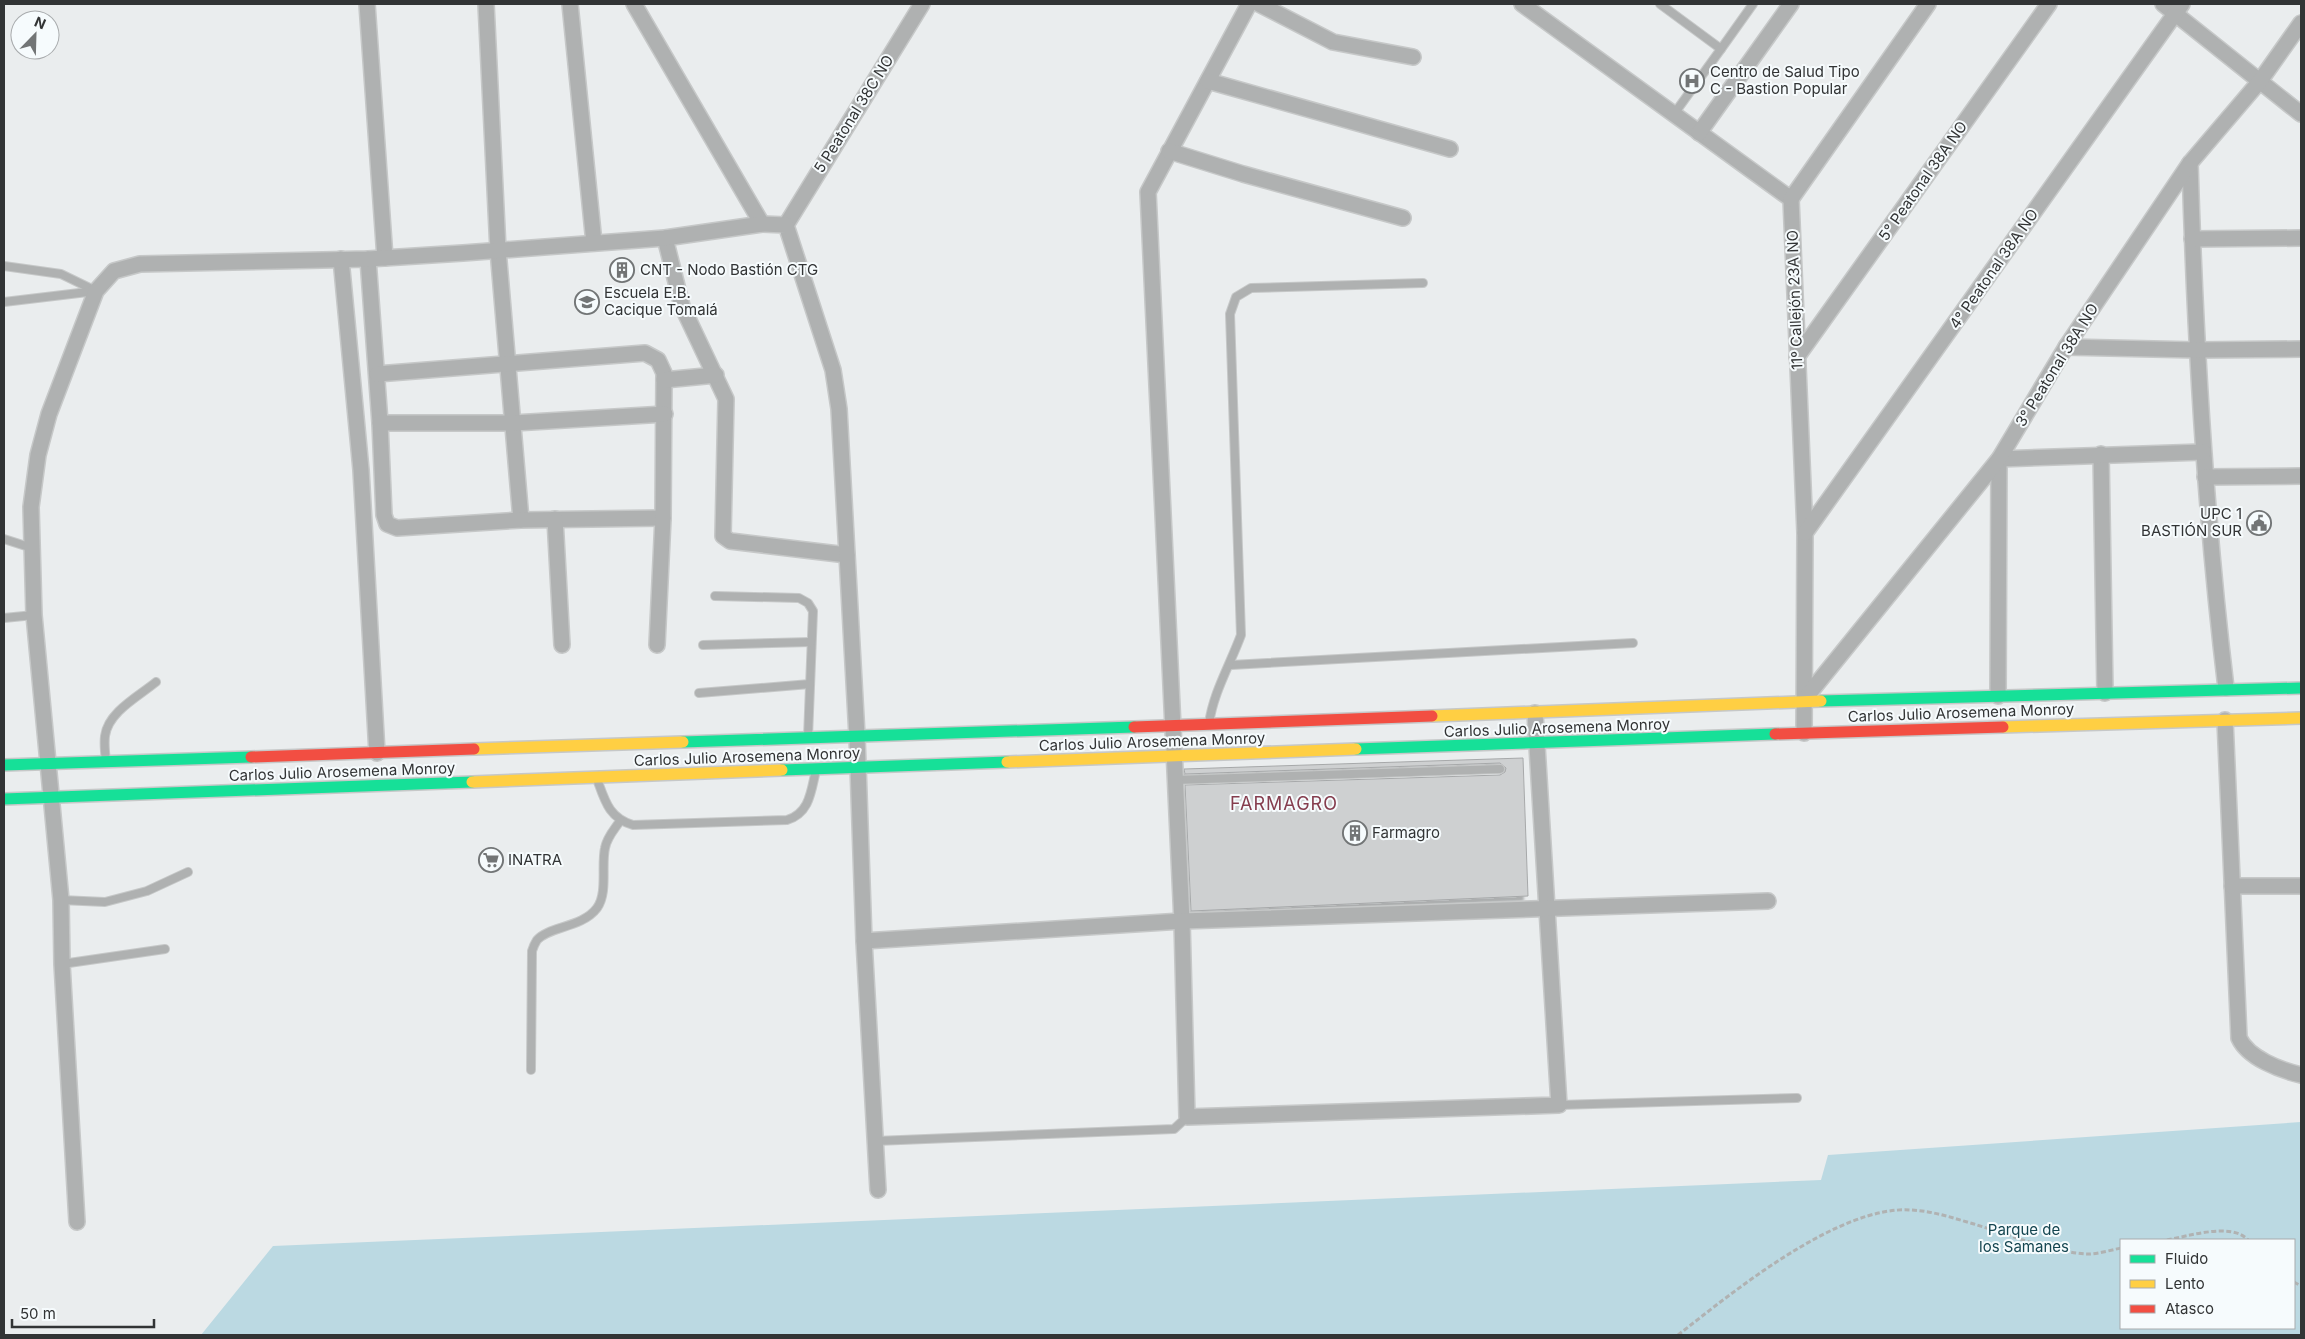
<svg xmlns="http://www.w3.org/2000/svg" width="2305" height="1339" font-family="Inter,sans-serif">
<defs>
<filter id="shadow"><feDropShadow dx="-4.5" dy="4.5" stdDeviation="1" flood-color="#0004"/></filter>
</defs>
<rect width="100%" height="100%" fill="#eaedee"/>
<!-- green -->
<path fill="#bbd9e2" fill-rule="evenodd" d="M 2301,1122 L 2301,1335 L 201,1335 L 273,1246 L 1821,1180 L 1828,1155 ZM 2121,1240 L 2294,1240 L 2294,1328 L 2121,1328 Z"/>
<!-- building -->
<path fill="#ced0d1" stroke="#a7a9aa" filter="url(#shadow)" d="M 1523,758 L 1528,896 L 1191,911 L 1185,785 L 1500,775 L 1505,772 L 1506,768 L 1500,763 L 1185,774 L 1184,769 Z"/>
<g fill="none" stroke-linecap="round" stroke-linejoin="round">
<defs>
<g id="lane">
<path d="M 1660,4 L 1721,49 L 1674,114"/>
<path d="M 1721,49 L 1753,4"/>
<path d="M 4,266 L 61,274 L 96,291"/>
<path d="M 4,302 L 96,291"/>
<path d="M 4,539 L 32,548"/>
<path d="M 715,596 L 799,598 L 808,603 L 813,611 L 808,737"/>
<path d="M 4,618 L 34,615"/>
<path d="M 703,645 L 811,642"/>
<path d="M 1231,665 L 1633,643"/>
<path d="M 699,693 L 810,684"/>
<path d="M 1209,724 C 1213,693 1230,665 1241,635 L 1230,314 L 1236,297 L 1251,288 L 1423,283"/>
<path d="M 106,761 C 105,753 104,744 105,736 C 108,712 139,696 156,682"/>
<path d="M 597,779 C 605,801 609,818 633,825 L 787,820 C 810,813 811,791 816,770"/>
<path d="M 1175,780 L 1500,769"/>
<path d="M 61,900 L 105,902 L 147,891 L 188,872"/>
<path d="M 62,964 L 165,949"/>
<path d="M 531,1070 L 532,951 C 533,948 535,943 537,940 C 549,926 582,928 597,908 C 608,893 601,866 605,848 C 607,837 614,830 620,821"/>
<path d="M 1559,1105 L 1797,1098"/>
<path d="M 876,1141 L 1174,1129 L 1187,1117"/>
</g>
<g id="street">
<path d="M 367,4 L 385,258"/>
<path d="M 486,4 L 498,250 L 521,520"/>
<path d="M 570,4 L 594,243"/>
<path d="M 634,4 L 762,224"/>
<path d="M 1249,4 L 1148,192 L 1182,921 L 1187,1117 L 1559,1105 L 1535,713"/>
<path d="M 1259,4 L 1333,42 L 1413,57"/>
<path d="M 1522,4 L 1791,199 L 1805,533 L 1804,733"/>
<path d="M 2163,4 L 2301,114"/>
<path d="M 1208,81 L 1450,149"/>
<path d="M 1699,133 L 1791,4"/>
<path d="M 1169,151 L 1243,174 L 1403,218"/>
<path d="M 2190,163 C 2195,339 2205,514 2226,688"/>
<path d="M 1791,199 L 1928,4"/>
<path d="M 786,225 L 922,4"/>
<path d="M 665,238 L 682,306 L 726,399 L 723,536 L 730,541 L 847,555"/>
<path d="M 2192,239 L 2301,238"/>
<path d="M 341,259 L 361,470 L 377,753"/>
<path d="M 368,259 L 380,423 L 384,515 L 387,524 L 397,528 L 521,520 L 663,518"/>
<path d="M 2066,347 L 2197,350 L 2301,349"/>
<path d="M 1797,357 L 2049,4"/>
<path d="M 377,374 L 645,353 L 658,360 L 664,373 L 663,518 L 657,645"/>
<path d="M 664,380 L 716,375"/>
<path d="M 380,423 L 514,423 L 665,414"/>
<path d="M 2101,454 L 2105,693"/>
<path d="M 2205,477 L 2301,476"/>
<path d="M 555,519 L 562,645"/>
<path d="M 1805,533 L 2182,4"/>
<path d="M 1998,696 L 1999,459 L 2203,452"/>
<path d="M 1803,701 L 1999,459 L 2066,347 L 2190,163 L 2260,81 L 2301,23"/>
<path d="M 2225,720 L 2239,1038 C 2248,1058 2280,1070 2301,1075"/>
<path d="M 2232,886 L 2301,886"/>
<path d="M 864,941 L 1182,921 L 1768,901"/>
<path d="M 77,1222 L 62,964 L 61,900 L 34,615 L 31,507 L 38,455 L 49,414 L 96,291 L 114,271 L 140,264 L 368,259 L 463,253 L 665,238 L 762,224 L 786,225 L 833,370 L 839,409 L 857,736 L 864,941 L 878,1190"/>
</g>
<g id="fast">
<path d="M 1821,701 L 2301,688"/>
<path d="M 683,742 L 1134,727"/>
<path d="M 1356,749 L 1775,734"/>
<path d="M 4,765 L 251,757"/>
<path d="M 782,770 L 1007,762"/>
<path d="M 4,799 L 472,782"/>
</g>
<g id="slow">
<path d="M 1432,716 L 1821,701"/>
<path d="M 2003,727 L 2301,718"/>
<path d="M 474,749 L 683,742"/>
<path d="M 1007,762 L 1356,749"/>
<path d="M 472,782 L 782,770"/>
</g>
<g id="jam">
<path d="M 1134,727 L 1432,716"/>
<path d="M 1775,734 L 2003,727"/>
<path d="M 251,757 L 474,749"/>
</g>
</defs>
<!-- lane casing -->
<use href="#lane" stroke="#c6c8c8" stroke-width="10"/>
<!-- street casing -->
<use href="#street" stroke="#c6c8c8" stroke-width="18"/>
<!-- fast casing -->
<use href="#fast" stroke="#c6c8c8" stroke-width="14"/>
<!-- slow casing -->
<use href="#slow" stroke="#c6c8c8" stroke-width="14"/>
<!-- jam casing -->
<use href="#jam" stroke="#c6c8c8" stroke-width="14"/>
<!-- path -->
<g stroke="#b0b2b2" stroke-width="3" stroke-dasharray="5 2.5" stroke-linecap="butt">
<path d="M 2167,1240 C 2189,1236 2232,1222 2248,1240"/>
<path d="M 2294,1282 L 2301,1286"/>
<path d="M 1678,1335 C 1733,1292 1839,1205 1911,1210 C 1933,1211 1953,1218 1974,1224 C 2007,1234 2054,1253 2088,1254 C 2098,1254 2111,1250 2121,1248"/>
</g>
<!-- lane -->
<use href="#lane" stroke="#afb1b1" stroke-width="8"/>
<!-- street -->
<use href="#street" stroke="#afb1b1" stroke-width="15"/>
<!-- fast -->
<use href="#fast" stroke="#16e098" stroke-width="11"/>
<!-- slow -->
<use href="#slow" stroke="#ffcf43" stroke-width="11"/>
<!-- jam -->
<use href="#jam" stroke="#f24e42" stroke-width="11"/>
</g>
<!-- icons -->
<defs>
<symbol id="hospital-ring" viewBox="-11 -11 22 22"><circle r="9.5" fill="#f6fbfd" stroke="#727576" stroke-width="1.5"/><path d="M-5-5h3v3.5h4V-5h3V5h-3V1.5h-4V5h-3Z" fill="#727576"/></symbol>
<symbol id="building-ring" viewBox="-11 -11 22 22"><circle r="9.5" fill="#f6fbfd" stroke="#727576" stroke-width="1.5"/><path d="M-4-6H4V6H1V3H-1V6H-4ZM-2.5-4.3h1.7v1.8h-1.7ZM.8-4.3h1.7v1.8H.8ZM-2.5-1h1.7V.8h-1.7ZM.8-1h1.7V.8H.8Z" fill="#727576"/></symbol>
<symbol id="school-ring" viewBox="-11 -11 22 22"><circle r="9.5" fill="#f6fbfd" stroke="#727576" stroke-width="1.5"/><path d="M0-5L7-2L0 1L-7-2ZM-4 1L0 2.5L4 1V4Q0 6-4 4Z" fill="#727576"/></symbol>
<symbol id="civic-ring" viewBox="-11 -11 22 22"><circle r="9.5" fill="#f6fbfd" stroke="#727576" stroke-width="1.5"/><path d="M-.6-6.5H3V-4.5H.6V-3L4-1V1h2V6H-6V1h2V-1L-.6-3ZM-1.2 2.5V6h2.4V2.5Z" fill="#727576"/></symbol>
<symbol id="supermarket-ring" viewBox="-11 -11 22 22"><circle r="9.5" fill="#f6fbfd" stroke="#727576" stroke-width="1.5"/><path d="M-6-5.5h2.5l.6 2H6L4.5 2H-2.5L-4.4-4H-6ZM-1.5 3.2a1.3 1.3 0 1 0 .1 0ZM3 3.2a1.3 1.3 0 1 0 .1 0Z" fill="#727576"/></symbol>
</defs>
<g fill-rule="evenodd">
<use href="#hospital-ring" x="1678" y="67" width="28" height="28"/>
<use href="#building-ring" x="608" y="256" width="28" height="28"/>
<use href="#school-ring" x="573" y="288" width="28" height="28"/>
<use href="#civic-ring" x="2245" y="509" width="28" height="28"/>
<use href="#building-ring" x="1341" y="819" width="28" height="28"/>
<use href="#supermarket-ring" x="477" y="846" width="28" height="28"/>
</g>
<g text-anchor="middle" stroke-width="4" stroke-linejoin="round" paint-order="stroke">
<!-- poi labels -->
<g font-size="15" fill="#323435" stroke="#f6fbfd" text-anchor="start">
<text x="1710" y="77">Centro de Salud Tipo<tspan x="1710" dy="17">C - Bastion Popular</tspan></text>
<text x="640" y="275">CNT - Nodo Bastión CTG</text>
<text x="604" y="298">Escuela E.B.<tspan x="604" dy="17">Cacique Tomalá</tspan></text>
<text x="2242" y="519" text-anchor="end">UPC 1<tspan x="2242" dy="17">BASTIÓN SUR</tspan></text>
<text x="1372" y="838">Farmagro</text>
<text x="508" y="865">INATRA</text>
</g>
<!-- street labels -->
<g font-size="15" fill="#323435" stroke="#f6fbfd">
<text transform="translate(854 114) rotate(-58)" y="5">5 Peatonal 38C NO</text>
<text transform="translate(1923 181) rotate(-55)" y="5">5° Peatonal 38A NO</text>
<text transform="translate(1994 269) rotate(-55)" y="5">4° Peatonal 38A NO</text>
<text transform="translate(1795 300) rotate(-92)" y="5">11º Callejón 23A NO</text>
<text transform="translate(2057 365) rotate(-58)" y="5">3° Peatonal 38A NO</text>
<text transform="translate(1961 713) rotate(-2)" y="5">Carlos Julio Arosemena Monroy</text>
<text transform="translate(1557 728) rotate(-2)" y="5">Carlos Julio Arosemena Monroy</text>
<text transform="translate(1152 742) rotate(-2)" y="5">Carlos Julio Arosemena Monroy</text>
<text transform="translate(747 757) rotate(-2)" y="5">Carlos Julio Arosemena Monroy</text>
<text transform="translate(342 772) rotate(-2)" y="5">Carlos Julio Arosemena Monroy</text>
</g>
<!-- park labels -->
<g font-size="15" fill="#144550" stroke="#f6fbfd">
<text x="2024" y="1235">Parque de<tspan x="2024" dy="17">los Samanes</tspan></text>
</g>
<!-- quarter labels -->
<g font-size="18" letter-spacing="1" fill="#853d4e" stroke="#f6fbfd">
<text x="1284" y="810">FARMAGRO</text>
</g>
</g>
<!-- border -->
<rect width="2305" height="1339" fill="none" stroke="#323435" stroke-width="10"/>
<!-- legend -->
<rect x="2120" y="1239" width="175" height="90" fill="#f6fbfd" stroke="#a8abad"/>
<rect x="2130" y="1255" width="25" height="8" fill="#16e098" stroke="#a8abad"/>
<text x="2165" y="1264" font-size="15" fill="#323435">Fluido</text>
<rect x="2130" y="1280" width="25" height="8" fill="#ffcf43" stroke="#a8abad"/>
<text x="2165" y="1289" font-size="15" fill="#323435">Lento</text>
<rect x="2130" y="1305" width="25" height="8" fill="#f24e42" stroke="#a8abad"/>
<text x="2165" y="1314" font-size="15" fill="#323435">Atasco</text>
<!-- north arrow -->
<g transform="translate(35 35) rotate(23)"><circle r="24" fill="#f6fbfd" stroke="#a8abad"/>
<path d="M0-4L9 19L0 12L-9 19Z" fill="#727576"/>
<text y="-8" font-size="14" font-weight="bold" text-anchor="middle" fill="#323435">N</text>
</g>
<!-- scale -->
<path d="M12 1319v8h142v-8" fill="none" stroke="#323435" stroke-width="2.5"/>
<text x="20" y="1319" font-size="15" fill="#323435" stroke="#f6fbfd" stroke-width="4" paint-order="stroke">50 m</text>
</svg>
